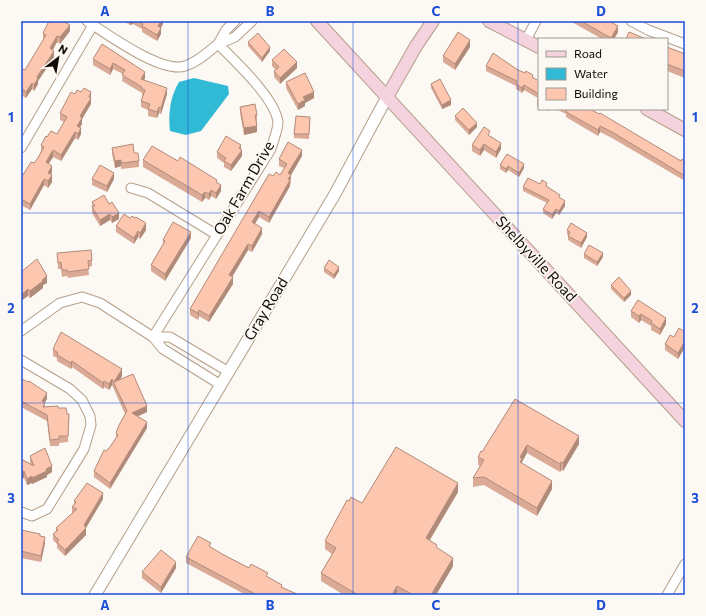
<svg xmlns="http://www.w3.org/2000/svg" width="706" height="616" font-family="Commissioner,sans-serif">
<rect width="100%" height="100%" fill="#fcf8f3"/>
<!-- water -->
<path fill="#30bad6" d="M 194,78 L 228,86 L 229,94 L 201,131 L 186,135 L 170,131 C 168,114 170,97 179,82 Z"/>
<g fill="none" stroke-linecap="round" stroke-linejoin="round">
<defs>
<g id="minor">
<path d="M 235,21 L 226,30 L 218,44 L 235,37 L 252,21"/>
<path d="M 631,21 L 648,30 L 685,44"/>
<path d="M 526,40 L 536,21"/>
<path d="M 21,148 L 93,25"/>
<path d="M 131,188 L 148,193 L 217,235"/>
<path d="M 21,331 L 60,303 L 82,297 L 100,303 L 153,337 L 271,149 C 273,141 278,130 278,122 C 275,98 235,61 218,44 C 208,52 198,62 185,66 C 162,74 107,34 87,21"/>
<path d="M 21,360 L 70,389 L 82,400 L 90,416 L 91,425 L 84,449 L 47,509 L 32,516 L 21,512"/>
<path d="M 221,385 L 163,349 L 153,337 L 170,337 L 229,372"/>
<path d="M 667,595 L 685,564"/>
</g>
<path id="tertiary" d="M 95,595 L 335,194 L 387,97"/>
<g id="secondary">
<path d="M 317,21 L 685,421"/>
<path d="M 489,21 L 539,47"/>
<path d="M 387,97 L 416,46 L 433,21"/>
<path d="M 647,109 L 685,130"/>
</g>
</defs>
<!-- minor casing -->
<use href="#minor" stroke="#b59f89" stroke-width="11"/>
<!-- tertiary casing -->
<use href="#tertiary" stroke="#b59f89" stroke-width="13"/>
<!-- secondary casing -->
<use href="#secondary" stroke="#b59f89" stroke-width="14"/>
<!-- minor -->
<use href="#minor" stroke="#fff" stroke-width="9"/>
<!-- tertiary -->
<use href="#tertiary" stroke="#fff" stroke-width="11"/>
<!-- secondary -->
<use href="#secondary" stroke="#f5d3de" stroke-width="12"/>
</g>
<!-- wall -->
<g fill="#daaa96">
<path d="M 123,21 L 163,21 L 163,24 L 161,28 L 161,34 L 157,41 L 142,32 L 142,29 L 133,24 L 130,25 Z"/>
<path d="M 570,21 L 609,21 L 618,32 L 614,39 L 602,39 Z"/>
<path d="M 70,31 L 60,44 L 57,42 L 53,50 L 54,57 L 38,81 L 38,84 L 34,91 L 32,89 L 26,98 L 21,95 L 21,73 L 25,70 L 44,40 L 43,40 L 43,33 Z"/>
<path d="M 248,42 L 270,51 L 262,62 L 248,46 Z"/>
<path d="M 102,44 L 145,78 L 144,80 L 167,94 L 161,114 L 159,113 L 157,118 L 148,116 L 148,110 L 141,107 L 141,101 L 143,96 L 142,95 L 142,93 L 122,81 L 123,74 L 113,69 L 110,75 L 93,65 L 93,59 Z"/>
<path d="M 470,47 L 455,70 L 443,62 L 443,56 Z"/>
<path d="M 667,47 L 685,54 L 685,78 L 667,71 Z"/>
<path d="M 272,60 L 297,68 L 280,84 L 274,77 L 274,71 L 276,70 L 272,66 Z"/>
<path d="M 486,66 L 518,70 L 539,81 L 539,107 L 537,106 L 537,100 L 538,98 L 524,90 L 522,93 L 516,89 L 516,86 L 486,71 Z"/>
<path d="M 286,82 L 314,98 L 305,103 L 305,106 L 298,110 L 286,88 Z"/>
<path d="M 431,84 L 451,105 L 442,109 L 431,88 Z"/>
<path d="M 75,94 L 91,98 L 91,104 L 82,119 L 82,124 L 80,127 L 81,134 L 78,140 L 75,138 L 61,161 L 53,157 L 48,164 L 52,172 L 51,175 L 52,182 L 48,188 L 44,185 L 30,210 L 21,205 L 21,178 L 38,158 L 41,151 L 41,145 L 47,137 L 57,134 L 64,122 L 60,120 L 60,113 Z"/>
<path d="M 240,107 L 257,115 L 257,121 L 256,121 L 257,132 L 244,135 L 240,113 Z"/>
<path d="M 543,109 L 549,109 L 548,111 Z"/>
<path d="M 556,109 L 590,109 L 681,161 L 685,161 L 685,181 L 612,138 L 600,132 L 598,136 L 566,117 L 566,114 Z"/>
<path d="M 455,116 L 477,127 L 469,135 L 455,120 Z"/>
<path d="M 310,117 L 309,139 L 294,138 L 294,134 Z"/>
<path d="M 490,136 L 501,149 L 496,158 L 484,150 L 480,156 L 472,151 L 472,145 Z"/>
<path d="M 112,148 L 134,153 L 139,161 L 139,167 L 121,169 L 121,166 L 115,168 L 112,154 Z"/>
<path d="M 217,152 L 242,156 L 231,171 L 224,167 L 224,163 L 217,158 Z"/>
<path d="M 302,156 L 291,175 L 290,186 L 269,223 L 259,217 L 255,224 L 262,234 L 252,252 L 248,250 L 232,277 L 233,284 L 209,322 L 199,316 L 198,320 L 190,315 L 190,309 L 273,176 L 280,175 L 284,168 L 279,166 L 279,159 Z"/>
<path d="M 143,160 L 217,182 L 221,191 L 216,199 L 211,196 L 209,200 L 205,198 L 202,202 L 143,167 Z"/>
<path d="M 500,165 L 524,168 L 519,177 L 508,170 L 506,173 L 500,169 Z"/>
<path d="M 92,179 L 114,179 L 107,192 L 92,185 Z"/>
<path d="M 540,184 L 547,187 L 560,198 L 565,206 L 559,215 L 556,213 L 552,219 L 543,213 L 543,209 L 547,203 L 523,191 L 523,187 Z"/>
<path d="M 92,202 L 109,204 L 119,219 L 112,223 L 110,220 L 100,226 L 92,213 Z"/>
<path d="M 116,226 L 146,230 L 140,239 L 138,237 L 134,244 L 116,232 Z"/>
<path d="M 567,230 L 587,237 L 581,248 L 568,240 L 568,235 L 567,234 Z"/>
<path d="M 191,238 L 165,281 L 151,271 L 151,265 L 163,245 L 163,240 Z"/>
<path d="M 57,253 L 92,260 L 92,266 L 88,267 L 89,275 L 68,278 L 67,276 L 62,277 L 61,269 L 58,269 Z"/>
<path d="M 584,254 L 603,257 L 597,266 L 584,258 Z"/>
<path d="M 324,268 L 339,271 L 334,279 L 324,272 Z"/>
<path d="M 21,272 L 47,283 L 43,285 L 43,288 L 30,298 L 28,296 Z"/>
<path d="M 611,285 L 631,295 L 624,302 L 611,289 Z"/>
<path d="M 638,300 L 666,324 L 660,335 L 651,330 L 651,326 L 641,320 L 639,323 L 631,317 L 631,311 Z"/>
<path d="M 685,332 L 685,347 L 678,359 L 665,350 L 665,344 Z"/>
<path d="M 53,349 L 122,376 L 120,380 L 147,412 L 138,416 L 147,428 L 110,489 L 94,477 L 94,471 L 106,451 L 110,447 L 116,438 L 116,433 L 125,414 L 112,385 L 109,390 L 104,387 L 103,389 L 72,367 L 71,369 L 57,361 L 57,358 L 53,356 Z"/>
<path d="M 21,381 L 47,399 L 45,402 L 45,407 L 58,408 L 67,414 L 69,414 L 68,442 L 59,443 L 59,446 L 50,446 L 47,421 L 21,407 Z"/>
<path d="M 515,399 L 579,444 L 563,471 L 561,470 L 560,472 L 527,453 L 522,462 L 522,463 L 552,489 L 537,516 L 484,485 L 473,487 L 473,478 L 480,466 L 478,465 L 478,457 L 482,452 Z"/>
<path d="M 30,456 L 52,472 L 47,475 L 47,477 L 32,484 L 32,483 L 27,485 L 24,478 L 21,479 L 21,459 L 31,464 L 30,462 Z"/>
<path d="M 458,492 L 430,540 L 453,566 L 436,595 L 400,595 L 397,594 L 397,595 L 344,595 L 321,581 L 321,573 L 332,554 L 325,549 L 325,541 L 349,501 L 362,503 Z"/>
<path d="M 103,499 L 86,528 L 86,535 L 65,556 L 57,548 L 57,544 L 53,540 L 53,534 L 56,532 L 56,528 L 72,513 L 72,507 L 74,504 L 74,501 Z"/>
<path d="M 21,530 L 40,536 L 45,543 L 41,562 L 21,558 Z"/>
<path d="M 211,547 L 222,554 L 268,577 L 282,587 L 299,595 L 246,595 L 186,563 L 186,557 Z"/>
<path d="M 176,568 L 161,593 L 142,578 L 142,572 Z"/>
</g>
<!-- shaded-wall -->
<g fill="#b18b7a">
<path d="M 130,21 L 133,21 L 133,24 L 130,25 Z"/>
<path d="M 161,21 L 163,21 L 163,24 L 158,32 L 158,26 Z"/>
<path d="M 70,25 L 70,31 L 60,44 L 60,37 Z"/>
<path d="M 618,26 L 618,32 L 614,39 L 611,39 Z"/>
<path d="M 161,28 L 161,34 L 157,41 L 157,35 Z"/>
<path d="M 57,36 L 57,42 L 50,54 L 50,48 Z"/>
<path d="M 470,40 L 470,47 L 455,70 L 455,64 Z"/>
<path d="M 270,47 L 270,51 L 262,62 L 262,58 Z"/>
<path d="M 54,51 L 54,57 L 38,81 L 38,84 L 34,91 L 34,85 L 37,77 Z"/>
<path d="M 297,62 L 297,68 L 280,84 L 280,78 Z"/>
<path d="M 113,63 L 113,69 L 110,75 L 110,69 Z"/>
<path d="M 145,72 L 145,78 L 141,85 L 141,79 Z"/>
<path d="M 32,83 L 32,89 L 26,98 L 26,92 Z"/>
<path d="M 524,85 L 524,90 L 522,93 L 522,88 Z"/>
<path d="M 167,88 L 167,94 L 161,114 L 161,108 Z"/>
<path d="M 91,92 L 91,104 L 82,119 L 82,124 L 77,132 L 77,126 L 80,116 Z"/>
<path d="M 314,92 L 314,98 L 305,103 L 305,106 L 298,110 L 298,104 L 303,97 Z"/>
<path d="M 451,100 L 451,105 L 442,109 L 442,105 Z"/>
<path d="M 159,107 L 159,113 L 157,118 L 157,112 Z"/>
<path d="M 477,123 L 477,127 L 469,135 L 469,130 Z"/>
<path d="M 257,126 L 257,132 L 244,135 L 244,128 Z"/>
<path d="M 600,126 L 600,132 L 598,136 L 598,130 Z"/>
<path d="M 81,128 L 81,134 L 78,140 L 78,134 Z"/>
<path d="M 75,132 L 75,138 L 61,161 L 61,155 Z"/>
<path d="M 501,143 L 501,149 L 496,158 L 496,152 Z"/>
<path d="M 484,144 L 484,150 L 480,156 L 480,150 Z"/>
<path d="M 241,145 L 241,151 L 242,150 L 242,156 L 231,171 L 231,165 Z"/>
<path d="M 53,150 L 53,157 L 46,168 L 46,162 Z"/>
<path d="M 302,150 L 302,156 L 291,175 L 290,186 L 269,223 L 269,217 L 288,173 Z"/>
<path d="M 121,160 L 121,166 L 115,168 L 115,161 Z"/>
<path d="M 524,164 L 524,168 L 519,177 L 519,173 Z"/>
<path d="M 52,166 L 52,172 L 48,179 L 48,173 Z"/>
<path d="M 508,166 L 508,170 L 506,173 L 506,169 Z"/>
<path d="M 114,173 L 114,179 L 107,192 L 107,186 Z"/>
<path d="M 52,175 L 52,182 L 48,188 L 48,181 Z"/>
<path d="M 44,179 L 44,185 L 30,210 L 30,204 Z"/>
<path d="M 221,185 L 221,191 L 216,199 L 216,193 Z"/>
<path d="M 211,190 L 211,196 L 209,200 L 209,194 Z"/>
<path d="M 205,192 L 205,198 L 202,202 L 202,195 Z"/>
<path d="M 565,201 L 565,206 L 559,215 L 559,211 Z"/>
<path d="M 556,209 L 556,213 L 552,219 L 552,215 Z"/>
<path d="M 259,211 L 259,217 L 252,228 L 252,222 Z"/>
<path d="M 119,213 L 119,219 L 112,223 L 112,217 Z"/>
<path d="M 110,214 L 110,220 L 100,226 L 100,220 Z"/>
<path d="M 146,223 L 146,230 L 140,239 L 140,233 Z"/>
<path d="M 262,228 L 262,234 L 252,252 L 252,246 Z"/>
<path d="M 138,231 L 138,237 L 134,244 L 134,238 Z"/>
<path d="M 191,232 L 191,238 L 165,281 L 165,274 Z"/>
<path d="M 587,233 L 587,237 L 581,248 L 581,243 Z"/>
<path d="M 248,244 L 248,250 L 229,282 L 229,275 Z"/>
<path d="M 603,253 L 603,257 L 597,266 L 597,262 Z"/>
<path d="M 339,267 L 339,271 L 334,279 L 334,275 Z"/>
<path d="M 47,276 L 47,283 L 43,285 L 43,288 L 30,298 L 30,291 Z"/>
<path d="M 233,277 L 233,284 L 209,322 L 209,316 Z"/>
<path d="M 28,289 L 28,296 L 21,301 L 21,295 Z"/>
<path d="M 631,291 L 631,295 L 624,302 L 624,298 Z"/>
<path d="M 199,310 L 199,316 L 198,320 L 198,313 Z"/>
<path d="M 641,314 L 641,320 L 639,323 L 639,316 Z"/>
<path d="M 666,318 L 666,324 L 660,335 L 660,329 Z"/>
<path d="M 685,341 L 685,347 L 678,359 L 678,353 Z"/>
<path d="M 72,361 L 72,367 L 71,369 L 71,363 Z"/>
<path d="M 122,369 L 122,376 L 116,386 L 114,382 Z"/>
<path d="M 112,379 L 112,385 L 109,390 L 109,384 Z"/>
<path d="M 104,381 L 104,387 L 103,389 L 103,383 Z"/>
<path d="M 47,393 L 47,399 L 42,407 L 42,401 Z"/>
<path d="M 147,406 L 147,412 L 132,419 L 132,413 Z"/>
<path d="M 147,422 L 147,428 L 110,489 L 110,483 Z"/>
<path d="M 579,436 L 579,444 L 563,471 L 563,463 Z"/>
<path d="M 527,445 L 527,453 L 522,462 L 522,467 L 520,470 L 520,457 Z"/>
<path d="M 561,462 L 561,470 L 560,472 L 560,464 Z"/>
<path d="M 52,466 L 52,472 L 47,475 L 47,477 L 32,484 L 32,478 L 46,469 Z"/>
<path d="M 24,471 L 24,478 L 21,479 L 21,473 Z"/>
<path d="M 32,476 L 32,483 L 27,485 L 27,479 Z"/>
<path d="M 552,481 L 552,489 L 537,516 L 537,508 Z"/>
<path d="M 458,483 L 458,492 L 426,546 L 426,538 Z"/>
<path d="M 103,493 L 103,499 L 84,531 L 86,528 L 86,535 L 65,556 L 65,550 L 84,525 Z"/>
<path d="M 45,537 L 45,543 L 41,562 L 41,556 Z"/>
<path d="M 453,558 L 453,566 L 436,595 L 431,595 Z"/>
<path d="M 176,562 L 176,568 L 161,593 L 161,587 Z"/>
<path d="M 397,586 L 397,595 L 392,595 Z"/>
</g>
<!-- building -->
<g fill="#fdc6af" stroke="#b18b7a">
<path d="M 49,21 L 63,21 L 70,25 L 60,37 L 57,36 L 50,48 L 54,51 L 37,77 L 38,78 L 34,85 L 32,83 L 26,92 L 21,88 L 21,73 L 23,69 L 25,70 L 46,35 L 43,33 Z"/>
<path d="M 139,21 L 161,21 L 158,26 L 161,28 L 157,35 L 142,26 L 143,24 Z"/>
<path d="M 581,21 L 609,21 L 618,26 L 611,38 Z"/>
<path d="M 458,32 L 470,40 L 455,64 L 443,56 Z"/>
<path d="M 629,32 L 646,39 L 626,39 Z"/>
<path d="M 258,33 L 270,47 L 262,58 L 248,42 Z"/>
<path d="M 102,44 L 145,72 L 141,79 L 167,88 L 161,108 L 159,107 L 157,112 L 148,109 L 150,104 L 141,101 L 145,90 L 142,89 L 142,87 L 122,75 L 125,70 L 113,63 L 110,69 L 93,59 Z"/>
<path d="M 667,47 L 685,54 L 685,71 L 667,64 Z"/>
<path d="M 284,49 L 297,62 L 280,78 L 274,71 L 279,67 L 272,60 Z"/>
<path d="M 493,53 L 518,70 L 525,73 L 526,71 L 533,75 L 532,77 L 539,81 L 539,94 L 524,85 L 522,88 L 516,84 L 517,81 L 486,66 Z"/>
<path d="M 305,73 L 314,92 L 303,97 L 305,100 L 298,104 L 286,82 Z"/>
<path d="M 440,79 L 451,100 L 442,105 L 431,84 Z"/>
<path d="M 84,88 L 91,92 L 89,97 L 91,98 L 80,116 L 82,118 L 77,126 L 81,128 L 78,134 L 75,132 L 61,155 L 53,150 L 46,162 L 52,166 L 48,173 L 52,175 L 48,181 L 44,179 L 30,204 L 21,199 L 21,178 L 31,162 L 34,163 L 38,158 L 44,147 L 41,145 L 46,136 L 47,137 L 51,131 L 57,134 L 67,117 L 60,113 L 71,92 L 75,94 L 77,90 L 81,92 Z"/>
<path d="M 255,104 L 257,115 L 255,115 L 257,126 L 244,128 L 240,107 Z"/>
<path d="M 463,108 L 477,123 L 469,130 L 455,116 Z"/>
<path d="M 565,109 L 590,109 L 599,114 L 600,113 L 681,161 L 682,159 L 685,161 L 685,176 L 612,132 L 600,126 L 598,130 L 566,112 L 567,110 Z"/>
<path d="M 296,116 L 310,117 L 309,134 L 294,134 Z"/>
<path d="M 484,127 L 490,131 L 488,135 L 501,143 L 496,152 L 484,144 L 480,150 L 472,145 Z"/>
<path d="M 226,136 L 241,145 L 239,148 L 242,150 L 231,165 L 224,161 L 226,158 L 217,152 Z"/>
<path d="M 288,142 L 302,150 L 288,173 L 291,175 L 288,179 L 290,180 L 269,217 L 259,211 L 252,222 L 262,228 L 252,246 L 248,244 L 229,275 L 233,277 L 209,316 L 199,310 L 198,313 L 190,309 L 269,174 L 273,176 L 276,172 L 280,175 L 287,164 L 279,159 Z"/>
<path d="M 133,144 L 134,153 L 138,153 L 139,161 L 121,163 L 121,160 L 115,161 L 112,148 Z"/>
<path d="M 152,146 L 178,161 L 180,157 L 217,180 L 216,182 L 221,185 L 216,193 L 211,190 L 209,194 L 205,192 L 202,195 L 143,160 Z"/>
<path d="M 507,154 L 524,164 L 519,173 L 508,166 L 506,169 L 500,165 Z"/>
<path d="M 100,165 L 114,173 L 107,186 L 92,179 Z"/>
<path d="M 528,178 L 540,184 L 542,180 L 547,183 L 546,186 L 560,195 L 559,197 L 565,201 L 559,211 L 556,209 L 552,215 L 543,209 L 549,200 L 523,187 Z"/>
<path d="M 104,195 L 109,204 L 112,202 L 119,213 L 112,217 L 110,214 L 100,220 L 92,207 L 95,206 L 92,202 Z"/>
<path d="M 124,214 L 130,218 L 132,216 L 135,218 L 136,217 L 146,223 L 140,233 L 138,231 L 134,238 L 116,226 Z"/>
<path d="M 173,222 L 191,232 L 165,274 L 151,265 L 165,241 L 163,240 Z"/>
<path d="M 571,223 L 587,233 L 581,243 L 568,236 L 570,232 L 567,230 Z"/>
<path d="M 589,245 L 603,253 L 597,262 L 584,254 Z"/>
<path d="M 91,250 L 92,260 L 88,261 L 89,269 L 68,272 L 67,270 L 62,270 L 61,262 L 58,263 L 57,253 Z"/>
<path d="M 37,259 L 47,276 L 42,280 L 43,281 L 30,291 L 28,289 L 21,295 L 21,272 Z"/>
<path d="M 329,260 L 339,267 L 334,275 L 324,268 Z"/>
<path d="M 619,277 L 631,291 L 624,298 L 611,285 Z"/>
<path d="M 638,300 L 666,318 L 660,329 L 651,323 L 652,321 L 641,314 L 639,316 L 631,311 Z"/>
<path d="M 679,328 L 685,332 L 685,341 L 678,353 L 665,344 L 670,335 L 674,337 Z"/>
<path d="M 61,332 L 122,369 L 114,382 L 133,374 L 147,406 L 132,413 L 147,422 L 110,483 L 94,471 L 104,450 L 106,451 L 110,447 L 118,435 L 116,433 L 119,425 L 127,411 L 112,379 L 109,384 L 104,381 L 103,383 L 72,361 L 71,363 L 57,355 L 58,353 L 53,349 Z"/>
<path d="M 22,379 L 28,382 L 29,381 L 47,393 L 42,401 L 45,403 L 43,407 L 58,406 L 58,408 L 66,408 L 67,414 L 69,414 L 68,436 L 59,436 L 59,439 L 50,440 L 47,415 L 21,401 L 21,381 Z"/>
<path d="M 515,399 L 579,436 L 563,463 L 561,462 L 560,464 L 527,445 L 520,457 L 522,459 L 520,462 L 552,481 L 537,508 L 484,477 L 473,478 L 484,460 L 478,457 L 481,451 L 482,452 Z"/>
<path d="M 396,447 L 458,483 L 426,538 L 437,545 L 436,547 L 453,558 L 431,595 L 413,595 L 397,586 L 392,595 L 358,595 L 321,573 L 336,548 L 325,541 L 347,500 L 349,501 L 351,497 L 362,503 Z"/>
<path d="M 45,448 L 52,466 L 46,469 L 47,471 L 32,478 L 32,476 L 27,479 L 24,471 L 21,473 L 21,459 L 34,466 L 30,456 Z"/>
<path d="M 87,483 L 103,493 L 84,525 L 86,528 L 65,550 L 57,542 L 59,540 L 53,534 L 58,530 L 56,528 L 77,509 L 72,507 L 76,502 L 74,501 Z"/>
<path d="M 21,530 L 40,534 L 40,536 L 45,537 L 41,556 L 21,551 Z"/>
<path d="M 198,536 L 211,543 L 209,546 L 222,554 L 249,568 L 251,564 L 268,573 L 266,576 L 282,585 L 281,587 L 299,595 L 257,595 L 186,557 Z"/>
<path d="M 161,550 L 176,562 L 161,587 L 142,572 Z"/>
</g>
<!-- grid -->
<path fill="none" stroke="#1d4ed8" stroke-width="1" stroke-opacity="0.55" d="M 188,21 L 188,595M 353,21 L 353,595M 518,21 L 518,595M 21,213 L 685,213M 21,403 L 685,403"/>
<g text-anchor="middle" stroke-width="3.5" stroke-linejoin="round" paint-order="stroke">
<!-- street labels -->
<g font-size="15" fill="#120b04" stroke="#fcf8f3">
<text transform="translate(244 188) rotate(-60)" y="5">Oak Farm Drive</text>
<text transform="translate(536 259) rotate(47)" y="5">Shelbyville Road</text>
<text transform="translate(266 309) rotate(-59)" y="5">Gray Road</text>
</g>
</g>
<!-- border -->
<rect width="706" height="616" fill="none" stroke="#fcf8f3" stroke-width="44"/>
<!-- legend -->
<rect x="538" y="38" width="130" height="72" fill="#fcf8f3" stroke="#9e9993"/>
<rect x="546" y="51" width="20" height="6" fill="#f5d3de" stroke="#9e9993"/>
<text x="574" y="58" font-size="12" fill="#120b04">Road</text>
<rect x="546" y="68" width="20" height="12" fill="#30bad6" stroke="#9e9993"/>
<text x="574" y="78" font-size="12" fill="#120b04">Water</text>
<rect x="546" y="88" width="20" height="12" fill="#fdc6af" stroke="#9e9993"/>
<text x="574" y="98" font-size="12" fill="#120b04">Building</text>
<!-- north arrow -->
<g transform="translate(58 58) rotate(31)" stroke="#fcf8f3" stroke-width="3" paint-order="stroke">
<path d="M0-3L7 15L0 10L-7 15Z" fill="#120b04"/>
<text y="-6" font-size="11" font-weight="bold" text-anchor="middle" fill="#120b04">N</text>
</g>
<rect x="22" y="22" width="662" height="572" fill="none" stroke="#1d4ed8" stroke-width="1.5"/>
<g font-size="13" text-anchor="middle" font-weight="bold" fill="#1d4ed8">
<text x="105" y="16">A</text>
<text x="270" y="16">B</text>
<text x="436" y="16">C</text>
<text x="601" y="16">D</text>
<text x="11" y="122">1</text>
<text x="695" y="122">1</text>
<text x="11" y="313">2</text>
<text x="695" y="313">2</text>
<text x="11" y="503">3</text>
<text x="695" y="503">3</text>
<text x="105" y="610">A</text>
<text x="270" y="610">B</text>
<text x="436" y="610">C</text>
<text x="601" y="610">D</text>
</g>
</svg>
